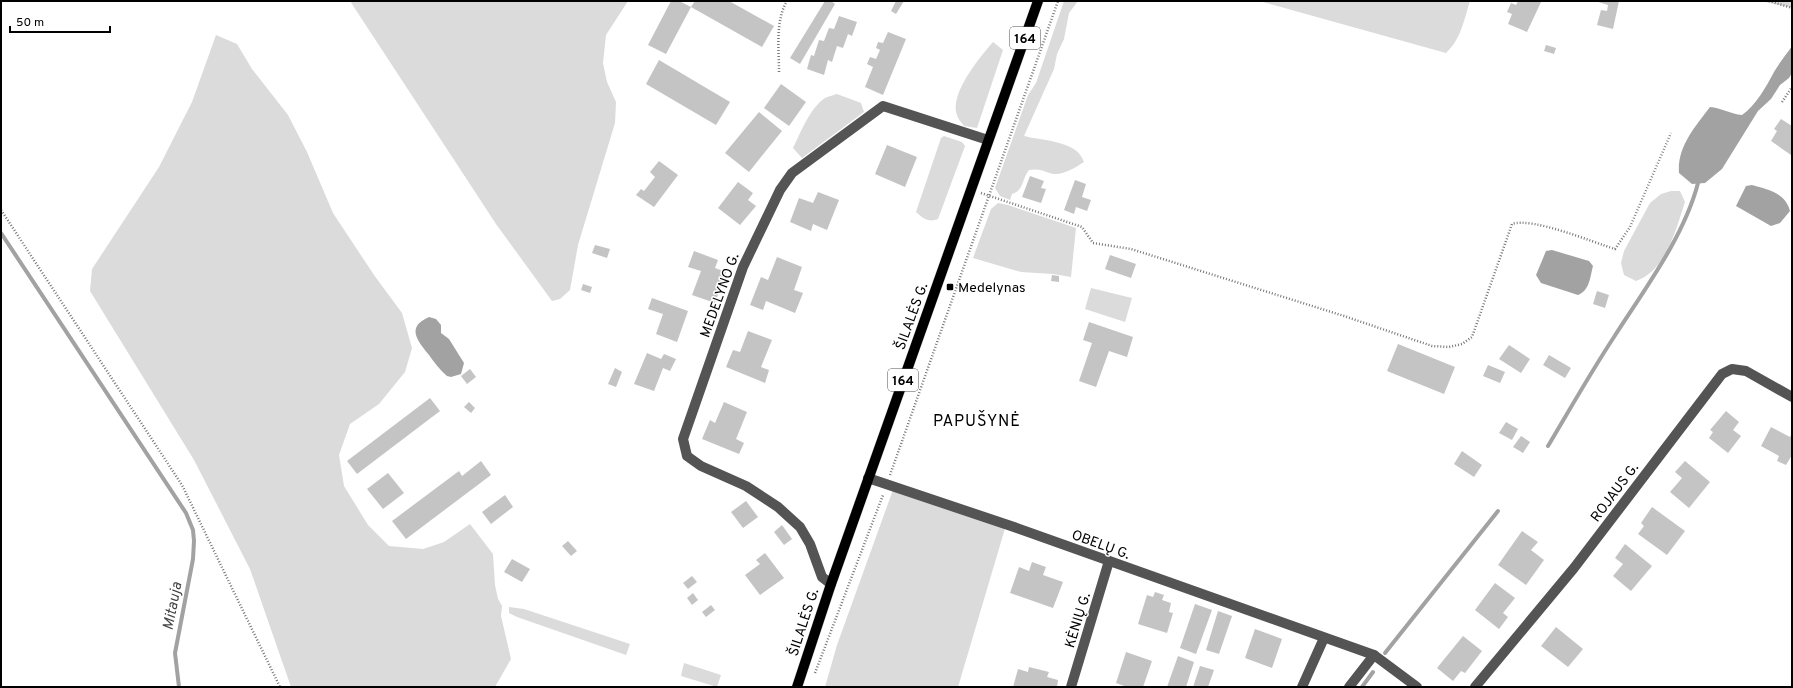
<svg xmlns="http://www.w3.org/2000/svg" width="1793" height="688" font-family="Overpass,sans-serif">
<rect width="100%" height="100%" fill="#fff"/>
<!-- green -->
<g fill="#dbdbdb">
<path d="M 350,1 L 628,1 L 606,35 L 603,63 L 607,82 L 616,102 L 615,123 L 578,245 L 570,290 L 560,299 L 552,301 L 496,224 Z"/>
<path d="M 1064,1 L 1078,1 L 1069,13 L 1064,39 L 1057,54 L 1054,69 L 1024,136 C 1042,141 1077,140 1084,162 C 1076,167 1064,175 1054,174 C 1044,172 1042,168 1029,170 C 1022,178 1024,191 1012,194 L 1010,200 L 1000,196 L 995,188 L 1028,95 L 1036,83 Z"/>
<path d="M 1259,1 L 1470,1 C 1464,20 1461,39 1446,53 Z"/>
<path d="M 1761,1 L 1792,1 L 1792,8 Z"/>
<path d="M 216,35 L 237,44 L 252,69 L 288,115 L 307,152 L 333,213 L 374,275 L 402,313 L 412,348 L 405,372 L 379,404 L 350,424 L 339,455 L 344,486 L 368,525 L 389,546 L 423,549 L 444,542 L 470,524 L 493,554 L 495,585 L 498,599 L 502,606 L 501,616 L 511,659 L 495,687 L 291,687 L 250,569 L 194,460 L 90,291 L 92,269 L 159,167 L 192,102 Z"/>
<path d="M 993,42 L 1003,50 L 977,128 L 964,126 C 962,123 958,119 957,115 C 949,94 980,57 993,42 Z"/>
<path d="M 837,94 L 861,103 L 864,112 L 802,158 L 793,148 C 801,132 810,108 825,98 C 829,96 834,95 837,94 Z"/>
<path d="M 944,136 L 962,142 L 965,146 L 938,219 C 928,223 923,218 916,212 L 941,138 Z"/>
<path d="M 1671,191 L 1680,191 L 1685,202 C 1676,229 1666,271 1636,281 L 1624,275 L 1621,263 L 1624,251 L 1650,203 L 1661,194 Z"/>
<path d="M 998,203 L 1008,205 L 1076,228 L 1071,277 L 1053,274 L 1021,272 L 973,258 L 991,209 Z"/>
<path d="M 1091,288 L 1132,298 L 1125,322 L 1085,309 Z"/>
<path d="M 894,487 L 1006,525 L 958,687 L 825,687 L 837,645 Z"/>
<path d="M 509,607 L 524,609 L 630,644 L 626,655 L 517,617 L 509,613 Z"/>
<path d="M 684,663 L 721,675 L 717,687 L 681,676 Z"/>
</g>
<!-- water -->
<g fill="#a2a2a2">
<path d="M 1792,46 L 1792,73 L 1789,78 L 1780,85 L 1771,99 L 1758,111 L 1722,169 L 1705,183 L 1692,184 L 1679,173 C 1677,147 1695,127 1710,107 C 1721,108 1731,114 1742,115 C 1756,105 1766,87 1774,72 C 1779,63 1786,55 1792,46 Z"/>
<path d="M 1752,185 C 1767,189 1786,193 1790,211 L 1780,223 L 1771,226 L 1736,206 L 1746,186 Z"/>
<path d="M 1552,250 L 1589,261 L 1593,266 C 1590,277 1590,290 1578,295 L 1541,283 L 1536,275 L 1546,251 Z"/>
<path d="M 429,317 L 436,319 L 441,325 L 441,333 L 449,339 L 464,363 L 461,374 L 451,377 L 447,376 C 440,370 434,362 429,355 C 417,340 406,327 429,317 Z"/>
</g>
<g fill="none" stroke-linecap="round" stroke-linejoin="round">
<!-- stream -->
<g stroke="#a2a2a2" stroke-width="4">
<path d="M 1,233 L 186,513 L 193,530 L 194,541 L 193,559 L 175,653 L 179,687"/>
<path d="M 1548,446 C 1570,409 1591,372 1614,337 C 1644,290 1684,237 1698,183"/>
<path d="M 1385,653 L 1498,511"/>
<path d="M 1362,687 L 1373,672"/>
</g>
</g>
<!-- building -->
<g fill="#c4c4c4">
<path d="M 671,1 L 679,1 L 691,7 L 666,54 L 648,45 Z"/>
<path d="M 695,1 L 729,1 L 774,26 L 762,47 L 691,7 Z"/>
<path d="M 825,1 L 831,1 L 835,4 L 800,64 L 790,58 Z"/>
<path d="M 896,1 L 904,1 L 896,14 L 891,11 Z"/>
<path d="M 1518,1 L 1541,2 L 1527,32 L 1508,24 L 1512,14 L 1507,12 L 1511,3 L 1516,5 Z"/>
<path d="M 1595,1 L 1619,1 L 1613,29 L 1597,25 L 1601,10 L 1607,11 L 1608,5 Z"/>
<path d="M 839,16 L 857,22 L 852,36 L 848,34 L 843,48 L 837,46 L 832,62 L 828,60 L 824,75 L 807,69 L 811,55 L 814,56 L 819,40 L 824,41 L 829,28 L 834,29 Z"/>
<path d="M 888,32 L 906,39 L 883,95 L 865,87 L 873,67 L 867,64 L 870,57 L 876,59 L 880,50 L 876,48 L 878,42 L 883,43 Z"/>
<path d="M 1546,45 L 1556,48 L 1554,54 L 1544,51 Z"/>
<path d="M 659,60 L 730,102 L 716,125 L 646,84 Z"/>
<path d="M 781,84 L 806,102 L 789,126 L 764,108 Z"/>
<path d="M 759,112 L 782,131 L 749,172 L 725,153 Z"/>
<path d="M 1781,119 L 1792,126 L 1791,155 L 1771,141 L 1777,131 L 1774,129 Z"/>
<path d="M 887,145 L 917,157 L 905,187 L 875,174 Z"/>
<path d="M 659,161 L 678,175 L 654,207 L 636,195 L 641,189 L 644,191 L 655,177 L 650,172 Z"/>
<path d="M 1030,176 L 1044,181 L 1041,188 L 1046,189 L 1041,203 L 1022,197 Z"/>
<path d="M 1075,180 L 1086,184 L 1082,197 L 1091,200 L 1087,211 L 1076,207 L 1074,214 L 1064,210 Z"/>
<path d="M 738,182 L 753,193 L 748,200 L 756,206 L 740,225 L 718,208 Z"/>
<path d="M 818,192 L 839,200 L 827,230 L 813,224 L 811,231 L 790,222 L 799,198 L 813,203 Z"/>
<path d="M 595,245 L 610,249 L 607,258 L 592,253 Z"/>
<path d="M 694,251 L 718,260 L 715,268 L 726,272 L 715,303 L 692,295 L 701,271 L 688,267 Z"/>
<path d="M 1110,255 L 1136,264 L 1131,278 L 1105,269 Z"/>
<path d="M 777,257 L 802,267 L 794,290 L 803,293 L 795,313 L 766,301 L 763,310 L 750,305 L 761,277 L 768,280 Z"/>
<path d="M 1052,275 L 1059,276 L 1059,282 L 1051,281 Z"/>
<path d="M 583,284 L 592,287 L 590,293 L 581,290 Z"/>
<path d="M 1597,291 L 1609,295 L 1605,308 L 1593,304 Z"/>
<path d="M 652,298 L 688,311 L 677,342 L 656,334 L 663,314 L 648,309 Z"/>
<path d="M 1089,322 L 1133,337 L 1127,357 L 1109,351 L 1096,387 L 1079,381 L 1092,343 L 1083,340 Z"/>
<path d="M 748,331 L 772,340 L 761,367 L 769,370 L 765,383 L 726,367 L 733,350 L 740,352 Z"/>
<path d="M 1398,344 L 1455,367 L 1444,394 L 1387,371 Z"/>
<path d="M 1509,345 L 1530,359 L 1521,373 L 1499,359 Z"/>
<path d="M 647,353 L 661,359 L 664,354 L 676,359 L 670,371 L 663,368 L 654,391 L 634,384 Z"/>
<path d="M 1549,355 L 1571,368 L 1565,378 L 1543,365 Z"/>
<path d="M 1488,365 L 1505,372 L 1500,383 L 1483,376 Z"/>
<path d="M 615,368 L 622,372 L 616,387 L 608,384 Z"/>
<path d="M 470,369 L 476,377 L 467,384 L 461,376 Z"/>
<path d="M 430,398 L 440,411 L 357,474 L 347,461 Z"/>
<path d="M 469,402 L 475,408 L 471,413 L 464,407 Z"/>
<path d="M 724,402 L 747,412 L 736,439 L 744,443 L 739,454 L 702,439 L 710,420 L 715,423 Z"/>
<path d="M 1726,411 L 1739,422 L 1733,430 L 1741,436 L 1728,453 L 1709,438 L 1713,432 L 1710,430 Z"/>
<path d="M 1506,422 L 1518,429 L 1512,440 L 1499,433 Z"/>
<path d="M 1771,427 L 1790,437 L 1792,433 L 1792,455 L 1786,465 L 1777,461 L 1779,456 L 1761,446 Z"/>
<path d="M 1521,436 L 1530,442 L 1523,453 L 1513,447 Z"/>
<path d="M 1462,451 L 1482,465 L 1474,477 L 1454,464 Z"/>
<path d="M 481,461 L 491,475 L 406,539 L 392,521 L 459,471 L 462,476 Z"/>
<path d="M 1685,461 L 1710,482 L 1689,508 L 1670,492 L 1682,478 L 1675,472 Z"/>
<path d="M 388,473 L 404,493 L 383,509 L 367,489 Z"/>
<path d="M 505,495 L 513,507 L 491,524 L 482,512 Z"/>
<path d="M 746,501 L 758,517 L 743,528 L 731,512 Z"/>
<path d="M 1652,507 L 1685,531 L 1667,555 L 1638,534 L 1644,526 L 1641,523 Z"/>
<path d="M 782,525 L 792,539 L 784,545 L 774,532 Z"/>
<path d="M 1522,531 L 1538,542 L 1531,550 L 1544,560 L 1526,585 L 1498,565 Z"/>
<path d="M 568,541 L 577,551 L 571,556 L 562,546 Z"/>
<path d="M 1625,544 L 1652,566 L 1631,591 L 1613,576 L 1623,564 L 1615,558 Z"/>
<path d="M 765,553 L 784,578 L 760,595 L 745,575 L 760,564 L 756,560 Z"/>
<path d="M 512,559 L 530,569 L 522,582 L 504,572 Z"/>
<path d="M 1032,562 L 1046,567 L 1043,575 L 1063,582 L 1053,608 L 1010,593 L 1019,567 L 1029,571 Z"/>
<path d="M 692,576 L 697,582 L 688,589 L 683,583 Z"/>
<path d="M 1495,583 L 1515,598 L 1503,613 L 1508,617 L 1499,629 L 1475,610 Z"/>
<path d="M 1155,592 L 1164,595 L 1162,600 L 1171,603 L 1169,612 L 1173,613 L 1167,633 L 1138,624 L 1147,595 L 1153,597 Z"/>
<path d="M 693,593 L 698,600 L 692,605 L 687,598 Z"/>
<path d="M 1195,604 L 1212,610 L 1196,654 L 1180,648 Z"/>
<path d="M 711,605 L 715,610 L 706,617 L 702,612 Z"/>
<path d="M 1218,611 L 1232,616 L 1219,654 L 1206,650 Z"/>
<path d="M 1556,627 L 1583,649 L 1568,667 L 1541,646 Z"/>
<path d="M 1255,629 L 1282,639 L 1272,668 L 1245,658 Z"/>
<path d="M 1463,636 L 1482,651 L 1465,673 L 1461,671 L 1453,681 L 1437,668 Z"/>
<path d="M 1126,652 L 1152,661 L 1143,687 L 1127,687 L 1116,683 Z"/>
<path d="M 1178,656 L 1194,662 L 1186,687 L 1167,687 Z"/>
<path d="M 1200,666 L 1214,670 L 1208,687 L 1193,687 Z"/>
<path d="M 1029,667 L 1049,672 L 1047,677 L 1058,680 L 1057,687 L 1013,687 L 1018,669 L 1028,672 Z"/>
</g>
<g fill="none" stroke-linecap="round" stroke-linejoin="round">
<defs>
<path id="major" d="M 797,687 L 831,584 L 1038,1"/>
</defs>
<!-- major casing -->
<use href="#major" stroke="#dbdbdb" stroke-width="11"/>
<!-- path -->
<g stroke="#767676" stroke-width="2.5" stroke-dasharray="1 2" stroke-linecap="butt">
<path d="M 1769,1 L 1792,8"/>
<path d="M 779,72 C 779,49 775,21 787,1"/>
<path d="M 1782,102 L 1792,87"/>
<path d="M 981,193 L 1082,227 L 1093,243 L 1131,249 L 1344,316 L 1432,346 L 1449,347 L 1462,344 L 1472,337 L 1512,224 C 1533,217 1592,242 1615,249 L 1630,227 L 1671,133"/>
<path d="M 1,210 L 182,485 L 280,687"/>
<path d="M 890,475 L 1058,1"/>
<path d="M 815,673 L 883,495"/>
</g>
<!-- minor -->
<g stroke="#545454" stroke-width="10">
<path d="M 868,478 L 1014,527 L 1374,655"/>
<path d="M 831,584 L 822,577 L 810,544 L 800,527 L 778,507 L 746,486 L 701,466 L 687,456 L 683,439 L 743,267 L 780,190 L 792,173 L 883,106 L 988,140"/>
<path d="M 1071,687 L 1109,561"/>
<path d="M 1302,687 L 1324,638"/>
<path d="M 1349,687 L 1374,655 L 1417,687"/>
<path d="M 1475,687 L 1574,568 L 1722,374 L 1732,369 L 1746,371 L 1792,397"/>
</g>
<!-- major -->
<use href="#major" stroke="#000" stroke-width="10"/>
</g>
<!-- markers -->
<rect fill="#000" stroke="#fff" stroke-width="1.5" x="946" y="283" width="8" height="8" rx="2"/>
<g text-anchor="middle" stroke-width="3" stroke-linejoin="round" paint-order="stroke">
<!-- shield labels -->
<g fill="#fff" stroke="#4c4c4c" stroke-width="1">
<rect x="1010" y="27" width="30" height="22" rx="3"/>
<rect x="888" y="369" width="30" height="22" rx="3"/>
</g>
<g font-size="13" font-weight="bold" fill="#000">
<text x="1025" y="43">164</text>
<text x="903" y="385">164</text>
</g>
<!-- poi labels -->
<g font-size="14" fill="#000" stroke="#fff" text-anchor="start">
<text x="958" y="292">Medelynas</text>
</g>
<!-- street labels -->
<g font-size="14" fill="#000" stroke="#fff">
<text transform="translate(719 295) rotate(-70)" y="5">MEDELYNO G.</text>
<text transform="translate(911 316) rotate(-70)" y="5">ŠILALĖS G.</text>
<text transform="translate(1614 492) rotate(-53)" y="5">ROJAUS G.</text>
<text transform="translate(1101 544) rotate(20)" y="5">OBELŲ G.</text>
<text transform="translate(1077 620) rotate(-73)" y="5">KĖNIŲ G.</text>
<text transform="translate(803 622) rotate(-72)" y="5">ŠILALĖS G.</text>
</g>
<!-- water labels -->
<g font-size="15" font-style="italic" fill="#434343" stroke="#fff">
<text transform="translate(172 606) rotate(-79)" y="5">Mitauja</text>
</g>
<!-- quarter labels -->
<g font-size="16" letter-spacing="1" fill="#000" stroke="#fff">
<text x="977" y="426">PAPUŠYNĖ</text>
</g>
</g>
<!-- border -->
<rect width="1793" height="688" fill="none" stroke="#000000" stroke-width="4"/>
<!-- scale -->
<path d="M10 26v6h100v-6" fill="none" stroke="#000000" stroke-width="2"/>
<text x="16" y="26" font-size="12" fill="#000000" stroke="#ffffff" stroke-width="3" paint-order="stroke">50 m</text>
</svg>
